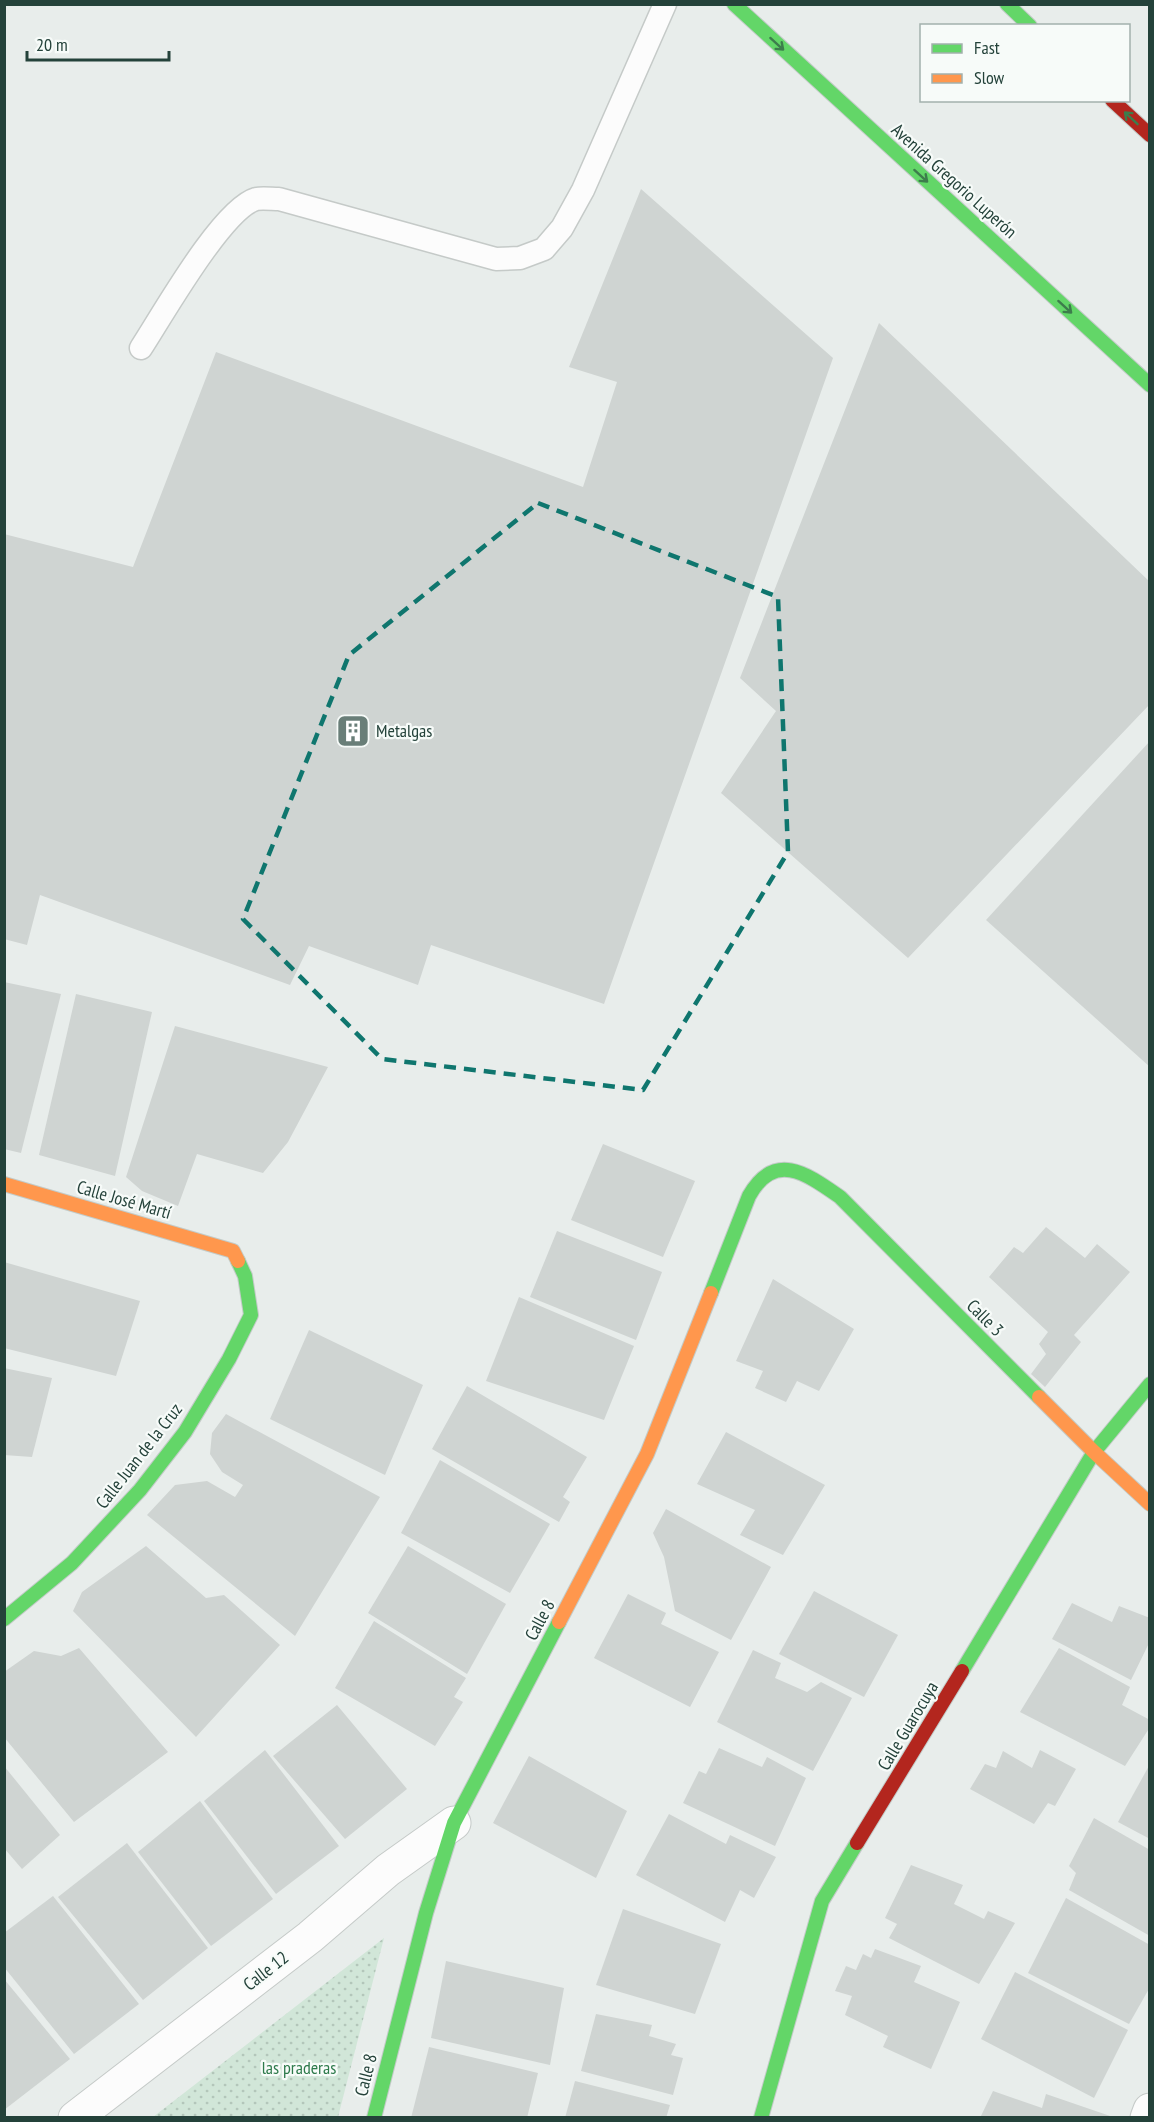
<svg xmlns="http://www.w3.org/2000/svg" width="1154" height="2122" font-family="'PT Sans Narrow',sans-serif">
<defs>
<pattern id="park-dots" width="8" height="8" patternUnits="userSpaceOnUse" patternTransform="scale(1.5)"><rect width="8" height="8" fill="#d1e6d8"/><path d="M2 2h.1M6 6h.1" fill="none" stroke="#b3c6ba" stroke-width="1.8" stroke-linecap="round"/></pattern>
</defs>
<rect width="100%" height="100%" fill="#e8edeb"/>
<!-- park -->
<path fill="url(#park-dots)" d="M 384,1938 L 338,2117 L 153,2117 Z"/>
<!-- building -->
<g fill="#cfd4d2">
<path d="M 641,189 L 833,358 L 604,1004 L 431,945 L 418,985 L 309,946 L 290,985 L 40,895 L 27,945 L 4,939 L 4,534 L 133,567 L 216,352 L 583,487 L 617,382 L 569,367 Z"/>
<path d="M 879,323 L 1150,582 L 1150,704 L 908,958 L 721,793 L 776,711 L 740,678 Z"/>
<path d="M 1150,741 L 1150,1067 L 986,920 Z"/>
<path d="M 4,982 L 61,994 L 21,1153 L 4,1149 Z"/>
<path d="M 76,994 L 152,1012 L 115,1176 L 39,1155 Z"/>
<path d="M 175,1026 L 328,1067 L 288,1142 L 263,1173 L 197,1154 L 178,1206 L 142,1191 L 126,1177 Z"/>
<path d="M 603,1144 L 695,1181 L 663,1257 L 571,1220 Z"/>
<path d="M 1046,1227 L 1085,1258 L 1097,1244 L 1130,1272 L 1074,1335 L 1081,1342 L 1045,1387 L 1031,1374 L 1046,1354 L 1039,1344 L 1048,1332 L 989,1277 L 1014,1247 L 1023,1253 Z"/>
<path d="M 557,1231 L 662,1272 L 636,1340 L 530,1297 Z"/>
<path d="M 4,1262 L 140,1301 L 116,1376 L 4,1348 Z"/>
<path d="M 773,1279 L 854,1329 L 819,1391 L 797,1381 L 786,1402 L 755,1388 L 763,1371 L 736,1361 Z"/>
<path d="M 519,1297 L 634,1346 L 604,1420 L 486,1381 Z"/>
<path d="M 309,1330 L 423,1385 L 385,1475 L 270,1419 Z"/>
<path d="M 4,1368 L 52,1378 L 32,1457 L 4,1455 Z"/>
<path d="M 467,1386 L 587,1457 L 563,1497 L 570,1502 L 559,1522 L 432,1449 Z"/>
<path d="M 226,1414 L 380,1497 L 295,1636 L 147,1515 L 175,1485 L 207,1481 L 235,1497 L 243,1485 L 222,1472 L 210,1454 L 212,1433 Z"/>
<path d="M 726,1432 L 825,1485 L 783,1555 L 740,1535 L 755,1510 L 697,1484 Z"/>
<path d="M 440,1460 L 550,1524 L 510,1593 L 401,1533 Z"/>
<path d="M 666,1509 L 771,1567 L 731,1640 L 675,1611 L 664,1557 L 653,1533 Z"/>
<path d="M 146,1546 L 206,1598 L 224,1595 L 280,1645 L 196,1737 L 73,1611 L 82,1592 Z"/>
<path d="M 408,1546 L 506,1604 L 467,1674 L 368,1613 Z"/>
<path d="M 814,1591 L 898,1635 L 864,1697 L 779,1654 Z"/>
<path d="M 628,1594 L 666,1613 L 661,1624 L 719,1652 L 690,1707 L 594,1658 Z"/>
<path d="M 1072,1603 L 1112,1622 L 1119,1606 L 1150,1618 L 1150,1641 L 1131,1680 L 1052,1639 Z"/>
<path d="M 374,1621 L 466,1678 L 454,1697 L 463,1702 L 435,1746 L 335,1688 Z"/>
<path d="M 79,1648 L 168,1752 L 74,1822 L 4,1737 L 4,1672 L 34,1651 L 61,1656 Z"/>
<path d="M 1059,1648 L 1130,1687 L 1122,1705 L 1150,1720 L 1150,1727 L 1125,1766 L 1020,1712 Z"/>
<path d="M 753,1650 L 781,1663 L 775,1678 L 807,1692 L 821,1682 L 852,1698 L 813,1771 L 717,1722 Z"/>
<path d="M 337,1705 L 407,1789 L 345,1839 L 273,1756 Z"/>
<path d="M 719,1748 L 762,1767 L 767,1757 L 806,1778 L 775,1846 L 683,1803 L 699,1771 L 706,1774 Z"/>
<path d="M 265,1750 L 339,1846 L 276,1894 L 204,1801 Z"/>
<path d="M 1040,1750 L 1076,1769 L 1055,1806 L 1048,1803 L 1034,1824 L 970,1789 L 985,1764 L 996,1768 L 1003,1751 L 1032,1768 Z"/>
<path d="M 529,1756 L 627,1811 L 596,1878 L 493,1823 Z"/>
<path d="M 1150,1764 L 1150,1839 L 1118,1822 Z"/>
<path d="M 4,1766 L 60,1835 L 22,1869 L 4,1848 Z"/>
<path d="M 200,1801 L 273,1899 L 211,1946 L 138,1852 Z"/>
<path d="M 669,1814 L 726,1844 L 730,1835 L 776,1857 L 754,1898 L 740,1890 L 725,1922 L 636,1875 Z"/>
<path d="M 1094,1818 L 1150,1850 L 1150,1936 L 1069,1890 L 1076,1873 L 1069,1866 Z"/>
<path d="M 127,1843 L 208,1948 L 143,2000 L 58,1897 Z"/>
<path d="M 911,1865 L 963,1885 L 954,1904 L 984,1919 L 988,1911 L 1015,1923 L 979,1984 L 889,1938 L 897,1924 L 885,1918 Z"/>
<path d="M 53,1896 L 139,2004 L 74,2054 L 4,1967 L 4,1933 Z"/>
<path d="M 1066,1898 L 1150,1945 L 1150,1987 L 1129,2024 L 1028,1973 Z"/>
<path d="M 623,1909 L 721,1944 L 695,2014 L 596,1985 Z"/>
<path d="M 875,1949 L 921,1966 L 914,1982 L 960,2002 L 931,2069 L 883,2047 L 888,2036 L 845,2015 L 852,1996 L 835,1991 L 846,1966 L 856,1970 L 863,1954 L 871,1958 Z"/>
<path d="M 446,1961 L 564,1988 L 550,2065 L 431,2038 Z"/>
<path d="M 1015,1972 L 1128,2030 L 1094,2098 L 981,2039 Z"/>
<path d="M 4,1979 L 70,2059 L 4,2110 Z"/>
<path d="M 596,2014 L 652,2025 L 649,2036 L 676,2044 L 671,2055 L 683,2058 L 673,2095 L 581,2071 Z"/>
<path d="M 429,2047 L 538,2073 L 527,2118 L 411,2118 Z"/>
<path d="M 575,2081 L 670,2105 L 666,2118 L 565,2118 Z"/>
<path d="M 993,2091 L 1042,2108 L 1046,2094 L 1116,2118 L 980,2118 Z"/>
</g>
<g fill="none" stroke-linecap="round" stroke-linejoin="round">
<defs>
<path id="lane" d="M 141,348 C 162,316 222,209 256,199 C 262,198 272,199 279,199 L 496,259 L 520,258 L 544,249 L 562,228 L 583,190 L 665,4"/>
<g id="street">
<path d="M 75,2118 L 310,1937 L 388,1870 L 454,1823"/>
<path d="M 1147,2118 L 1150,2110"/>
</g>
<g id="fast">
<path d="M 734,4 L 1150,385"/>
<path d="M 1007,4 L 1030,26"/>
<path d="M 711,1293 L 749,1196 C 775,1150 807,1174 840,1197 L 1039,1397"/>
<path d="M 4,1619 L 72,1563 L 140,1490 L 185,1432 L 229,1359 L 251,1315 L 245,1276 L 238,1261"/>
<path d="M 962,1671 L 1094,1452 L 1150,1384"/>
<path d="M 374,2118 L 426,1913 L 454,1823 L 559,1622"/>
<path d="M 761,2118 L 822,1901 L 857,1843"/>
</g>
<g id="slow">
<path d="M 4,1184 L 233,1251 L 238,1261"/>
<path d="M 1039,1397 L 1094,1452 L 1150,1504"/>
<path d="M 559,1622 L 647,1454 L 711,1293"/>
</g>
<g id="jam">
<path d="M 1112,100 L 1150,135"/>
<path d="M 857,1843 L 962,1671"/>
</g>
</defs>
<!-- lane casing -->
<use href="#lane" stroke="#c5cac8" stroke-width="25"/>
<!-- street casing -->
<use href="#street" stroke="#c5cac8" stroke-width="35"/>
<!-- fast casing -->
<use href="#fast" stroke="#c3cbc8" stroke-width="16"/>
<!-- slow casing -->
<use href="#slow" stroke="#c3cbc8" stroke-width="16"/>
<!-- jam casing -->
<use href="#jam" stroke="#c3cbc8" stroke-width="16"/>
<!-- lane -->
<use href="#lane" stroke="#fcfcfc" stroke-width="22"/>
<!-- street -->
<use href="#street" stroke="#fcfcfc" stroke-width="33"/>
<!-- fast -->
<use href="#fast" stroke="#63d668" stroke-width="14"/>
<!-- slow -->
<use href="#slow" stroke="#ff974d" stroke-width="14"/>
<!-- jam -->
<use href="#jam" stroke="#b3261e" stroke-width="14"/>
</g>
<!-- one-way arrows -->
<defs><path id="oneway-shaft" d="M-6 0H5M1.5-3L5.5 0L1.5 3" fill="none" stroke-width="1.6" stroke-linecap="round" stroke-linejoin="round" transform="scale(1.5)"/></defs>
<g stroke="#3d7d4c">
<use href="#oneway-shaft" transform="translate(777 44) rotate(42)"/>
<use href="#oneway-shaft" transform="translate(1131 118) rotate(-137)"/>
<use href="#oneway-shaft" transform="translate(921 176) rotate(42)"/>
<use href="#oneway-shaft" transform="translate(1065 307) rotate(42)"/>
</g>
<!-- marked area -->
<path fill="none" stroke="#0f766e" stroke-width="4.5" stroke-dasharray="12 8" stroke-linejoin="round" d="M 538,503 L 778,597 L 788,852 L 643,1090 L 382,1059 L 243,919 L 349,655 Z"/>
<!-- icons -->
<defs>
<symbol id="building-square" viewBox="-11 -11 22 22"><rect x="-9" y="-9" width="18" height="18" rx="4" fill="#697e78" stroke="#f7fbf9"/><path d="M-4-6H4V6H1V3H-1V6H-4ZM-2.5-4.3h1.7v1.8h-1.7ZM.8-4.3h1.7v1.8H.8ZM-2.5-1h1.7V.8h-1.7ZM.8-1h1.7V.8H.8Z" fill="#fff"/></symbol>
</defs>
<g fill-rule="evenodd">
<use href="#building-square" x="334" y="712" width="38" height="38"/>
</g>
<g text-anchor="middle" stroke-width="4.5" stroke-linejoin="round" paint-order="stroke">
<!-- street labels -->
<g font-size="18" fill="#24423a" stroke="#f7fbf9">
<text transform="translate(954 181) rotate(42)" y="6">Avenida Gregorio Luperón</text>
<text transform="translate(124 1200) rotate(16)" y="6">Calle José Martí</text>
<text transform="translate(985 1318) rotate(45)" y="6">Calle 3</text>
<text transform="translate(139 1456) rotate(-52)" y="6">Calle Juan de la Cruz</text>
<text transform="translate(540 1620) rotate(-62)" y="6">Calle 8</text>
<text transform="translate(908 1726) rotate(-59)" y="6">Calle Guarocuya</text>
<text transform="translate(266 1971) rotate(-38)" y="6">Calle 12</text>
<text transform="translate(366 2075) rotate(-76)" y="6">Calle 8</text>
</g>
<!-- poi labels -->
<g font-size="18" fill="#24423a" stroke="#f7fbf9" text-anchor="start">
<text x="376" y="737">Metalgas</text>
</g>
<!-- park labels -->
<g font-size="18" fill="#2d7a4b" stroke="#f7fbf9">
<text x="299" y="2074">las praderas</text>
</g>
</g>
<!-- border -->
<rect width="1154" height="2122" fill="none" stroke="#24423a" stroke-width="12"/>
<!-- legend -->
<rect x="920" y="24" width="210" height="78" fill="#f7fbf9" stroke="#a3b1ad" stroke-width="1.5"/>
<rect x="932" y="44" width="30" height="9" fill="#63d668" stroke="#a3b1ad" stroke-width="1.5"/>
<text x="974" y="54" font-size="18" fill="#24423a">Fast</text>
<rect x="932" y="74" width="30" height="9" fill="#ff974d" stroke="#a3b1ad" stroke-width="1.5"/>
<text x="974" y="84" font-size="18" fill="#24423a">Slow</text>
<!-- scale -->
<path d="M27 51v9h142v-9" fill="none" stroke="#24423a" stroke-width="3"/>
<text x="36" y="51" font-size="18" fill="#24423a" stroke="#f7fbf9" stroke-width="4.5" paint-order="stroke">20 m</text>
</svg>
